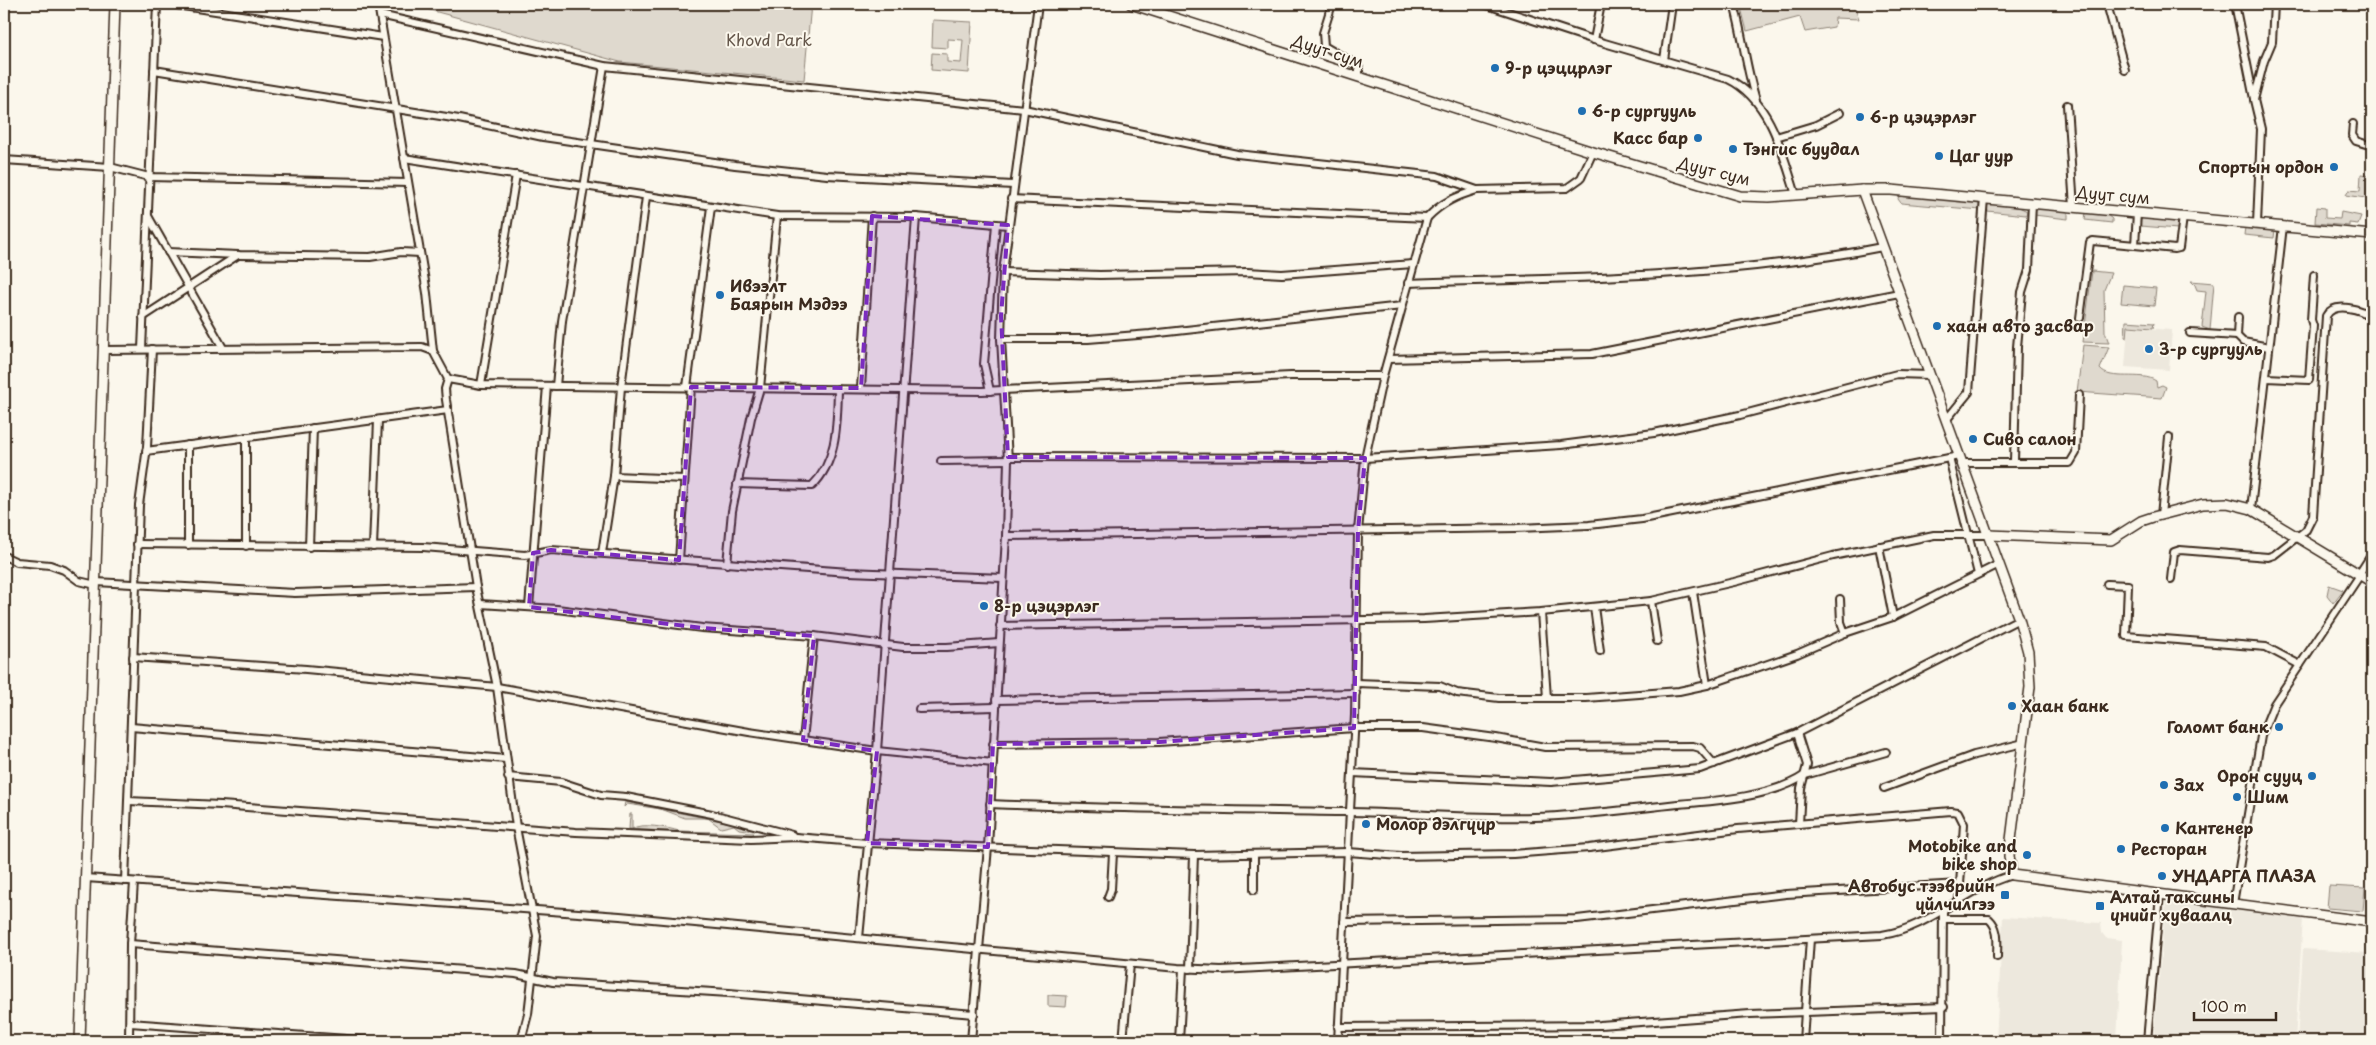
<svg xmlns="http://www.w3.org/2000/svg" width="2376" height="1045" font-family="'Playpen Sans',sans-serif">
<rect width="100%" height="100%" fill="#fbf7ec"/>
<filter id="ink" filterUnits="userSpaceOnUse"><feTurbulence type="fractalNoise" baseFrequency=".02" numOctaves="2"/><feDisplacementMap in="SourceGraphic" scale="10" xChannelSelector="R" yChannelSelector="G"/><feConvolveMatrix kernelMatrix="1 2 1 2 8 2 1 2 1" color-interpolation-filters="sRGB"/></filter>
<g filter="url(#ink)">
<!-- built -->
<g fill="#ede8dd">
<path d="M 2128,327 L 2172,330 L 2169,370 L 2125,367 Z"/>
<path d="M 2166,901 L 2303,918 L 2295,1041 L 2153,1041 Z"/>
<path d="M 2003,917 L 2101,923 L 2102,933 L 2106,938 L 2122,940 L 2117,1041 L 1996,1041 Z"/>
<path d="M 2369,945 L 2372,946 L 2372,1041 L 2297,1041 L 2303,949 L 2368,953 Z"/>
</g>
<!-- green -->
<g fill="#dfd9ce" stroke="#8d8276">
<path d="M 408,4 L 811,4 L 804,80 L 620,62 Z"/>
<path d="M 1740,4 L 1854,4 L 1859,19 L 1835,18 L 1834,27 L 1805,32 L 1800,17 L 1747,31 Z"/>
<path d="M 933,20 L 972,22 L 969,73 L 931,70 L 932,53 L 947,54 L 947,62 L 961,63 L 963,40 L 948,39 L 948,48 L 932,47 Z"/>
<path d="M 2361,174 L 2369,175 L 2369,182 L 2372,182 L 2372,199 L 2346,195 L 2349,190 L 2360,191 Z"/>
<path d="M 1899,195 L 1981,201 L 1981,210 L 1901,203 L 1898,199 Z"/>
<path d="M 1987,202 L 2015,205 L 2027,211 L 2026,215 L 1987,211 Z"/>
<path d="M 2316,207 L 2325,208 L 2325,218 L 2340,219 L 2341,212 L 2361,216 L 2358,224 L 2349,223 L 2349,226 L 2315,223 Z"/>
<path d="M 2042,208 L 2068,210 L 2068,219 L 2034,215 L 2034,211 Z"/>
<path d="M 2086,212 L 2106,214 L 2112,219 L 2112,223 L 2085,220 Z"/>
<path d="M 2141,217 L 2179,221 L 2178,229 L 2140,226 Z"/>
<path d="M 2245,227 L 2275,229 L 2274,238 L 2244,235 Z"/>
<path d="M 2092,271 L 2111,273 L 2104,290 L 2105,332 L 2109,343 L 2083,342 Z"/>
<path d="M 2191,281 L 2214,283 L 2210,330 L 2202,327 L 2206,291 L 2197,290 L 2195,285 Z"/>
<path d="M 2123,285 L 2156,288 L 2154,306 L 2121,303 Z"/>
<path d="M 2126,321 L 2154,323 L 2153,328 L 2128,326 L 2127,338 L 2125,337 Z"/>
<path d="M 2083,345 L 2109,347 L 2100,369 C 2110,382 2142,371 2156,381 L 2157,387 L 2162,385 L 2166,387 L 2162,398 L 2077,392 Z"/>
<path d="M 2329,585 L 2343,590 L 2333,603 L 2327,595 Z"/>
<path d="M 625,802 L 746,826 L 754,828 L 755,831 L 739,829 L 734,825 L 721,828 L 708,818 L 685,818 L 661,809 L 627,804 L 624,807 Z"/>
<path d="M 630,814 L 632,814 L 632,829 C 640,822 669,828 679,831 L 754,833 L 751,836 L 629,829 Z"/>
<path d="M 2329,886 L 2365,888 L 2363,911 L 2327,908 Z"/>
<path d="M 1048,995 L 1067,996 L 1066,1007 L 1048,1006 Z"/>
</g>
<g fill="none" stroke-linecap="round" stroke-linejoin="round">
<defs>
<g id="street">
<path d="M 170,4 L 383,37"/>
<path d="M 378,4 L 427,293 L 433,351 L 448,379 L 445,389 L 446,400 L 476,587 L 497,687 L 516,827 L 537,936 L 528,1014 L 521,1041"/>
<path d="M 1332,4 L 1323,33 L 1324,46 L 1355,64 L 1359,68 L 1359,77"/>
<path d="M 1484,4 L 1594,40 L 1728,79 C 1770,99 1783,154 1796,195"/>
<path d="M 1734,4 C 1743,36 1746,68 1756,100"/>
<path d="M 2107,4 L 2125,70"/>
<path d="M 2235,4 L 2254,99"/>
<path d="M 380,15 L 604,66 L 1024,109 L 1237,154 L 1437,176 L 1477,190 L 1567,188 L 1581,178 L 1593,152"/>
<path d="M 1594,40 L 1601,4"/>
<path d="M 1664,60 L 1672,4"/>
<path d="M 154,70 L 459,119 L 543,137 L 735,165 L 827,175 L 1013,185"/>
<path d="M 2067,105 L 2074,207"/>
<path d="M 2353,124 L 2352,135 L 2356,141 L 2372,146"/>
<path d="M 1776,137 L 1816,125 L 1840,113"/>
<path d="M 404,158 L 777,216 L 916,217 L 1008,225"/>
<path d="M 4,160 L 110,167 L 149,177 L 408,183"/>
<path d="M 1011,199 L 1427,218"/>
<path d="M 2137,213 L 2135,245 L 2175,249 L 2179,248 L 2183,217"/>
<path d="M 148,216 L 223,348"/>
<path d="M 2257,224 L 2261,129 L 2254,100 L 2264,61 L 2272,42 L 2274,4"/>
<path d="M 168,252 L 238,255 L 370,257 L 401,252 L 420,253"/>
<path d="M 1003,272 L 1100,275 L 1247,272 L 1282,274 L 1413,264"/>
<path d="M 1408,283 C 1567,278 1726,278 1882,247"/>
<path d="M 143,317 L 238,255"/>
<path d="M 2238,317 L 2237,336 L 2243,342 L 2269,347"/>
<path d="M 2080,318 L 2090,242 L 2093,241 L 2135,245"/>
<path d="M 2190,333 L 2237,336"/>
<path d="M 1001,339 L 1088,339 L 1150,334 L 1402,306"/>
<path d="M 142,349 L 157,4"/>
<path d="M 104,350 L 422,347 L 433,351"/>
<path d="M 1388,359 L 1592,354 L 1899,293"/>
<path d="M 2266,378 L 2309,380 L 2313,326 L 2311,320 L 2314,275"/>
<path d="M 448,379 L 481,385 L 982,391 L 1291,376 L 1383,376"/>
<path d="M 481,385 L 516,175"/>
<path d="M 556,386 L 562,321 L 604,66"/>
<path d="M 687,387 L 711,207"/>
<path d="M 861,388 L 872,216"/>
<path d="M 990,391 L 984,364 L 996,224"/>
<path d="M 1947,419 L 1969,392 L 1984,198"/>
<path d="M 146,451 L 448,410"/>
<path d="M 1008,457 L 1365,458 L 1561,445 L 1654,433 L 1740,415 L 1897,374 L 1929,375"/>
<path d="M 1949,458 L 1978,574"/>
<path d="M 941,461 L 1008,460"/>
<path d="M 2014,461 L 2017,347 L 2022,292 L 2029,270 L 2032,203"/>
<path d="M 1962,463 L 2070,463 L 2076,453 L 2079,395"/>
<path d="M 614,476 L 684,479"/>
<path d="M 737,484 L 812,486 C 838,461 837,422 838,389"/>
<path d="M 2251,509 L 2283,226"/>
<path d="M 2161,515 L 2169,437"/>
<path d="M 1006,536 L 1516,528 L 1589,525 L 1642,519 L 1959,456"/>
<path d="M 137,544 L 423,547 L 525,555 L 551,550 L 849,572 L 1003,578"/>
<path d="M 188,545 L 188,445"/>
<path d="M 246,546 L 246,437"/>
<path d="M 1879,546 L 1893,617"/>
<path d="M 309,547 L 313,428"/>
<path d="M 373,547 L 378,420"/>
<path d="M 602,553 L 614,476 L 621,387 L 646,197"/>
<path d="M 4,556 L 17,562 L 50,565 L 64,570 L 79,581 L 96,585"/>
<path d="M 679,560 L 691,387"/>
<path d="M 727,564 L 732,511 L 751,418 L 760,388 L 777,216"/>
<path d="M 2359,574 L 2372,554"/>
<path d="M 2171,579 L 2174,552 L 2180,550 L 2268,557 L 2274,555 L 2306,530 L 2313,516 L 2326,316 C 2334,301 2362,309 2372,318"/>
<path d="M 96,582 L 295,593 L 476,587"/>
<path d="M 2107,584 L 2128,585 L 2126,636 L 2266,647 L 2300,665"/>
<path d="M 1693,592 L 1707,685"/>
<path d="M 1840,599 L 1841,622 L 1845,633"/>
<path d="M 1651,601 L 1657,641"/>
<path d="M 480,604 L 557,609 L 702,628 L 814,636 L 903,647 L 947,647 L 999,643"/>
<path d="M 529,607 L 547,386"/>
<path d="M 1594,607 L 1600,651"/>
<path d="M 1541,612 L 1547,698"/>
<path d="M 1000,626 L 1424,619 L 1541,612 L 1651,601 L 1734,582 L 1833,556 L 1934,535 L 1989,535"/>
<path d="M 133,657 L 306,669 L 497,687 L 749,732 L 877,751 L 993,763"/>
<path d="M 1356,683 L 1440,686 L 1457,693 L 1499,698 L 1586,698 L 1679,691 L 1707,685 L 1797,654 L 1845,633 L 1893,617 L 1999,564"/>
<path d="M 996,700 L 1356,693"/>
<path d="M 919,709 L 996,707"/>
<path d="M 131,727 L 506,759"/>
<path d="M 1797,733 L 1807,765 L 1801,788 L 1799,824"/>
<path d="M 803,740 L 814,636"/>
<path d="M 993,744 L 1159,742 L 1354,728 L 1423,728 L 1496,738 L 1545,747 L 1693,746 L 1700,748 L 1714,764"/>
<path d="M 1352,773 L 1551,782 L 1700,769 L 1797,733 L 2019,619"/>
<path d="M 508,777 L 561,782 L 601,795 L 626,797 L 712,814 L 792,835"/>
<path d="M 1884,788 L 1974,755 L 2024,743"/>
<path d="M 128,801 L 221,805 L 576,832 L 751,839 L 796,837 L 867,843 L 1194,855 L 1348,852 L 1401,856 L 1513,854 L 1589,848 L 1738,829 L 1951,811 L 1958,812 L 1964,824 L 1959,900"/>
<path d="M 990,804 C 1110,809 1229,810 1349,812 C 1410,813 1472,819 1534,817 C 1582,816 1630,809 1678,804 C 1716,801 1773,797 1805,775 L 1886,752"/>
<path d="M 1254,854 L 1254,890"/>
<path d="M 86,878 L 620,916 L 1178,968 L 1221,970 L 1882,935 C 1930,928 1966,888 2012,875"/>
<path d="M 125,881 L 139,505 L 147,447 L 152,349"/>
<path d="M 1108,897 L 1111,889 L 1113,853"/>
<path d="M 2233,904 L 2261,736 L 2274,704 L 2360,575"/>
<path d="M 1943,919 L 1989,919 C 2000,929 1997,944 1997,957"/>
<path d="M 1344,922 L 1577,919 L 1786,894 L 1960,884"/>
<path d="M 859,938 L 877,751 L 916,217"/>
<path d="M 130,944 L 516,974 L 553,982 L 729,993 L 974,1014"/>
<path d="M 1190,969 L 1194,855"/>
<path d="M 130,1023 L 374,1041"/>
<path d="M 1338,1027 L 1600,1025 L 1750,1014 L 1944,1007"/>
<path d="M 129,1041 L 130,944 L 134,882"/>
<path d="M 971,1041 L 988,847 L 1006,536 L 1008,460 L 1001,339 L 1003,272 L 1038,4"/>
<path d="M 1123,1041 L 1130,964"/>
<path d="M 1179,1041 L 1183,969"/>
<path d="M 1338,1041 L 1355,715 L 1358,531 L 1365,458 L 1383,376 L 1427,218 C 1442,202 1457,196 1477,190"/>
<path d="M 1803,1041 L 1810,939"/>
<path d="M 1942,1041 L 1943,910"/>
<path d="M 2147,1041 L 2160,894"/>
</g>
<g id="secondary">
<path d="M 1131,4 L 1593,152 L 1740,196 L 1769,197 L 1862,190 L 1891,190 L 2372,235"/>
<path d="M 1862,190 L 2019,619 L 2028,652 L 2030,687 L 2009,856 L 2012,875 L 2372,922"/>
<path d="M 1989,535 L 2111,540 L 2141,521 L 2153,517 L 2203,504 L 2227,503 L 2251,509 L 2372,582"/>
<path d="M 80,1041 L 115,4"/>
</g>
</defs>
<!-- street casing -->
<use href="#street" stroke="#3b2a1e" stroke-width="10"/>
<!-- secondary casing -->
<use href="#secondary" stroke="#3b2a1e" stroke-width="12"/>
<!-- street -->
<use href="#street" stroke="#fbf7ec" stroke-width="6"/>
<!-- secondary -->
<use href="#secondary" stroke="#fbf7ec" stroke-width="9"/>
</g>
</g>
<!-- marked area -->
<path fill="#7b2cbf" fill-opacity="0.2" stroke="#7b2cbf" stroke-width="4" stroke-dasharray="10 6" stroke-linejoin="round" d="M 872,216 L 1008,225 L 1001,316 L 1008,457 L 1365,458 L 1358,531 L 1354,728 L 1159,742 L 993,744 L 988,847 L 867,843 L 877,751 L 803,740 L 814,636 L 702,628 L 529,607 L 533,553 L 551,550 L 679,560 L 691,387 L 861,388 Z"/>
<!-- markers -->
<g fill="#1f6fb2" stroke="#fbf7ec" stroke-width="2">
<circle cx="1495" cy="68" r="5"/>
<circle cx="1582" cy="111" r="5"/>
<circle cx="1860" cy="117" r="5"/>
<circle cx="1698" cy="138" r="5"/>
<circle cx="1733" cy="149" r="5"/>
<circle cx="1939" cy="156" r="5"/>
<circle cx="2334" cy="167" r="5"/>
<circle cx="720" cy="295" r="5"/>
<circle cx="1937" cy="326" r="5"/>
<circle cx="2149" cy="349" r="5"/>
<circle cx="1973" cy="439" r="5"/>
<circle cx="984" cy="606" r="5"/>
<circle cx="2012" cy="706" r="5"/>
<circle cx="2279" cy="727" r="5"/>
<circle cx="2312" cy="776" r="5"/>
<circle cx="2164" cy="785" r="5"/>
<circle cx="2237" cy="797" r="5"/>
<circle cx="1366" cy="824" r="5"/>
<circle cx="2165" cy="828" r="5"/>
<circle cx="2121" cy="849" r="5"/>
<circle cx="2027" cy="855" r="5"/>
<circle cx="2162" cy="876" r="5"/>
<rect x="2000" y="890" width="10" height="10" rx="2.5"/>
<rect x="2095" y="901" width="10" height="10" rx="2.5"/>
</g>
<g text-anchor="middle" stroke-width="4" stroke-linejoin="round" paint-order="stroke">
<!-- park labels -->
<g font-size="16" fill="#64564a" stroke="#fbf7ec">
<text x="769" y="46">Khovd Park</text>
</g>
<!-- street labels -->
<g font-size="16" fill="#3b2a1e" stroke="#fbf7ec">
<text transform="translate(1328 51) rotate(18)" y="6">Дуут сум</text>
<text transform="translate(1714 171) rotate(14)" y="6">Дуут сум</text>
<text transform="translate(2113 195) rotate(5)" y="6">Дуут сум</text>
</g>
<!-- poi labels -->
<g font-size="16" font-weight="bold" fill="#3b2a1e" stroke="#fbf7ec" text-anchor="start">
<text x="1505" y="74">9-р цэццрлэг</text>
<text x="1592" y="117">6-р сургууль</text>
<text x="1870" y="123">6-р цэцэрлэг</text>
<text x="1688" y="144" text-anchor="end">Касс бар</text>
<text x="1743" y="155">Тэнгис буудал</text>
<text x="1949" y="162">Цаг уур</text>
<text x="2324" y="173" text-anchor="end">Спортын ордон</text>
<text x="730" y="292">Ивээлт<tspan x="730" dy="18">Баярын Мэдээ</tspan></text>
<text x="1947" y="332">хаан авто засвар</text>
<text x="2159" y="355">3-р сургууль</text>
<text x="1983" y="445">Сиво салон</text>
<text x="994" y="612">8-р цэцэрлэг</text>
<text x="2022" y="712">Хаан банк</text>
<text x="2269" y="733" text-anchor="end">Голомт банк</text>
<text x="2302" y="782" text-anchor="end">Орон сууц</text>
<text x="2174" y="791">Зах</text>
<text x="2247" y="803">Шим</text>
<text x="1376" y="830">Молор дэлгүүр</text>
<text x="2175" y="834">Кантенер</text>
<text x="2017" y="852" text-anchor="end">Motobike and<tspan x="2017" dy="18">bike shop</tspan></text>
<text x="2131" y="855">Ресторан</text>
<text x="2172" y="882">УНДАРГА ПЛАЗА</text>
<text x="1995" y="892" text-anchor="end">Автобус тээврийн<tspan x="1995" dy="18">үйлчилгээ</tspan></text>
<text x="2110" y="903">Алтай таксины<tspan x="2110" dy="18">үнийг хуваалц</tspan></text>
</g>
</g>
<!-- margin -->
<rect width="2376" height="1045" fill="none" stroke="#fbf7ec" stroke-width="20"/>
<rect x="10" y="10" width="2356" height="1025" fill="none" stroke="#3b2a1e" stroke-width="2" filter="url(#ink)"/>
<!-- scale -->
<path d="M2194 1012v8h82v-8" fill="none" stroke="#3b2a1e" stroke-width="2.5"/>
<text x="2201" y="1012" font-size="15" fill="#3b2a1e" stroke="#fbf7ec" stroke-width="4" paint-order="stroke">100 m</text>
</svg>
